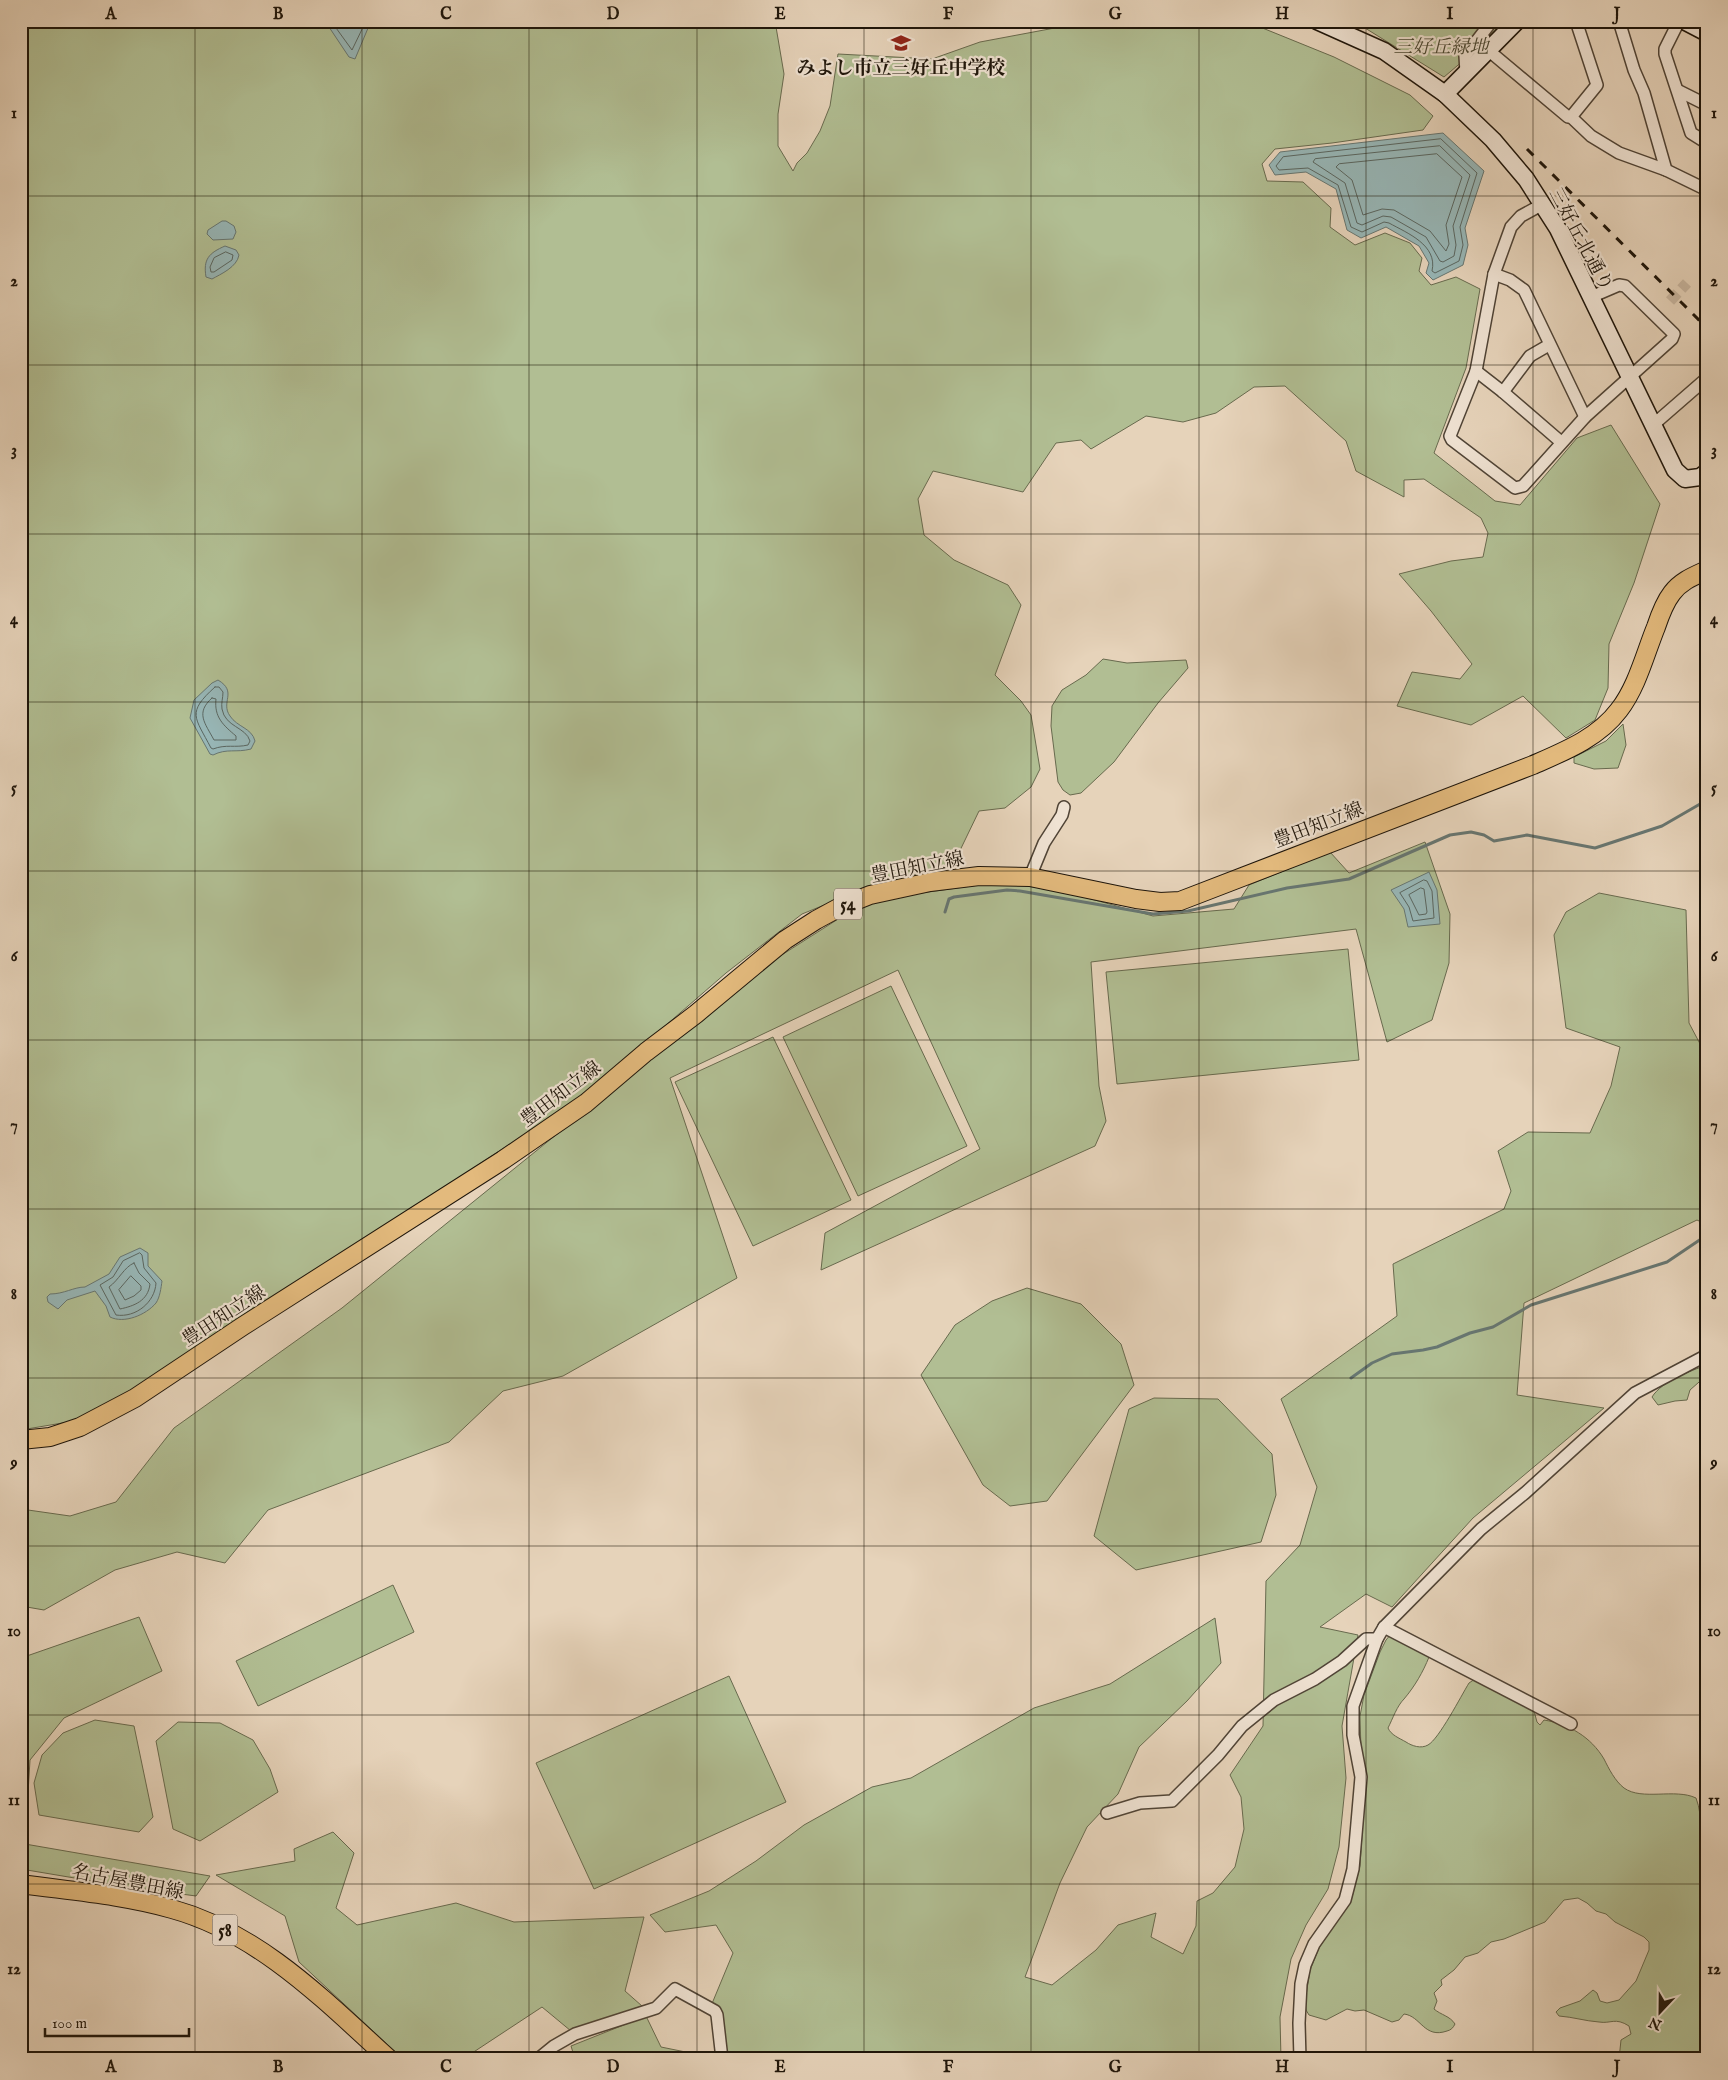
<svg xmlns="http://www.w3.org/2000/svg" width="1728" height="2080" font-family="'IM FELL English','Noto Serif JP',serif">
<rect width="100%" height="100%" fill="#e6d3ba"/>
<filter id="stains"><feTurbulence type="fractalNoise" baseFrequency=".004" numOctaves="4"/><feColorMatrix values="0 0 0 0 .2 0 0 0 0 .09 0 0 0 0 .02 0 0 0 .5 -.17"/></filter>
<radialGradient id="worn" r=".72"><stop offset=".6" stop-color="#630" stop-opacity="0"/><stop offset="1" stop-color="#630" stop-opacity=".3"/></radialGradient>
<!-- green -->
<g fill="#b1be93" stroke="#686a4e">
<path d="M 21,21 L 775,21 L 784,74 L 778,114 L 778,146 L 793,171 L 797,163 L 807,153 L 820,131 L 830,106 L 838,54 L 932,59 L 980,42 L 1092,21 L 1253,21 L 1260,27 L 1334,57 L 1410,95 L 1433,116 L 1423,130 L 1332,143 L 1275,149 L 1262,164 L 1267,181 L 1303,182 L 1331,208 L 1330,227 L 1355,245 L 1385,233 L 1410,243 L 1422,258 L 1419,271 L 1431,285 L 1456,277 L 1480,289 L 1466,368 L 1434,453 L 1495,501 L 1520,505 L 1577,438 L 1611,425 L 1660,504 L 1634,583 L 1609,644 L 1608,688 L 1595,720 L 1566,738 L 1523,696 L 1471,725 L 1397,706 L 1412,672 L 1460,679 L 1472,664 L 1431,611 L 1399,574 L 1451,561 L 1483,557 L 1488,533 L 1481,518 L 1424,479 L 1404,480 L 1404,497 L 1356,471 L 1346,441 L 1285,386 L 1254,387 L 1216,413 L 1183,422 L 1146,416 L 1091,449 L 1081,440 L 1056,443 L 1023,492 L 933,471 L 918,499 L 924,535 L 954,560 L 1008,585 L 1021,605 L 995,675 L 1021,701 L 1031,715 L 1040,769 L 1031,787 L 1005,808 L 979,811 L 952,867 L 923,872 L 859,891 L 802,914 L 726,973 L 589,1092 L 154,1378 L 74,1421 L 21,1430 Z"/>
<path d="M 1348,21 L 1510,21 L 1444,77 L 1365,28 Z"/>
<path d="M 1103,659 L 1127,663 L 1186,660 L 1188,668 L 1158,703 L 1114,762 L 1081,793 L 1070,795 L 1063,790 L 1058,782 L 1051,726 L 1052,706 L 1062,690 L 1086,675 Z"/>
<path d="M 1623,724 L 1626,745 L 1618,768 L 1594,769 L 1574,763 L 1574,757 L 1606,741 Z"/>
<path d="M 1425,842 L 1450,914 L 1449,963 L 1432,1020 L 1387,1042 L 1356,929 L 1091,962 L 1099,1086 L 1106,1121 L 1095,1146 L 821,1270 L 825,1233 L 980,1149 L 898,970 L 670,1078 L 737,1278 L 563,1376 L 503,1391 L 449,1442 L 268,1510 L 225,1563 L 177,1552 L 115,1570 L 44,1610 L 21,1606 L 21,1509 L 70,1516 L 116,1502 L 174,1428 L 342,1308 L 766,965 L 857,907 L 907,895 L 1000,882 L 1062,891 L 1153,916 L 1234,909 L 1249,885 L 1330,852 L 1349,873 Z"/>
<path d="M 1599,893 L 1686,910 L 1689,1023 L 1707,1057 L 1707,1225 L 1697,1220 L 1524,1303 L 1517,1395 L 1604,1408 L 1473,1518 L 1392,1607 L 1366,1594 L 1320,1627 L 1358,1635 L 1342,1726 L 1346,1778 L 1339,1847 L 1328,1889 L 1306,1925 L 1291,1959 L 1280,2017 L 1281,2059 L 575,2059 L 571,2046 L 646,2016 L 661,2047 L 715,2058 L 723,2018 L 711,2006 L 733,1953 L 716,1925 L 665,1932 L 650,1915 L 709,1891 L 756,1861 L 804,1825 L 872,1787 L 911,1778 L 1034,1708 L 1110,1684 L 1215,1618 L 1221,1663 L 1187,1701 L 1139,1747 L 1118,1794 L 1087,1827 L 1060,1883 L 1025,1977 L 1052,1985 L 1096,1950 L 1118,1925 L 1156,1913 L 1151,1937 L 1183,1954 L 1196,1926 L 1197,1901 L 1213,1893 L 1235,1867 L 1244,1829 L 1241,1797 L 1230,1775 L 1263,1726 L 1266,1581 L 1300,1545 L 1317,1487 L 1281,1399 L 1397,1316 L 1393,1264 L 1504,1209 L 1511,1191 L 1498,1151 L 1528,1132 L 1590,1133 L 1611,1086 L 1620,1047 L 1566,1028 L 1554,935 L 1566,912 Z"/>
<path d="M 1348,949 L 1359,1060 L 1117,1084 L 1106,972 Z"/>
<path d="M 891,986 L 967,1146 L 858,1196 L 783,1037 Z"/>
<path d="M 773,1037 L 851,1200 L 753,1246 L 675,1082 Z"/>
<path d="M 1027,1288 L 1081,1304 L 1121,1344 L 1134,1385 L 1047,1501 L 1010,1506 L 983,1485 L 921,1375 L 955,1325 L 992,1301 Z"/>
<path d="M 1707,1365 L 1707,1375 L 1690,1390 L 1687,1400 L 1675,1401 L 1658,1405 L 1652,1397 C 1662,1381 1690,1371 1707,1365 Z"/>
<path d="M 1154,1398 L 1218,1399 L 1272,1454 L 1276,1495 L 1261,1542 L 1136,1570 L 1094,1536 L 1129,1409 Z"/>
<path d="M 393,1585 L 414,1632 L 258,1706 L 236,1661 Z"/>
<path d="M 139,1617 L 162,1671 L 64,1718 L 30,1760 L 25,1844 L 210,1876 L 196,1896 L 122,1886 L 21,1869 L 21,1658 Z"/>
<path d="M 1391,1634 L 1429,1657 C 1423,1672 1415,1686 1404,1699 C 1397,1706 1393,1718 1388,1728 C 1391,1735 1399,1738 1406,1742 C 1412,1746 1421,1749 1428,1745 C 1439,1739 1461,1696 1469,1683 L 1475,1679 L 1534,1711 L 1537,1722 L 1540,1725 L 1544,1720 C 1569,1724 1591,1737 1604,1759 C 1609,1769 1615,1781 1624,1788 C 1642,1801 1675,1788 1696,1798 C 1704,1818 1698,1842 1707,1862 L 1707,2059 L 1619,2059 L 1621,2040 L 1631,2034 L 1629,2026 C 1615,2017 1611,2024 1599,2022 C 1585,2021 1573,2017 1559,2016 L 1556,2012 L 1560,2008 L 1580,2001 L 1593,1990 L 1597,1993 L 1600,2001 L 1607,2003 L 1619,2000 L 1636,1981 L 1649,1950 L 1649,1942 L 1644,1937 L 1615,1922 L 1606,1914 L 1596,1911 L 1587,1903 L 1578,1898 L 1564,1900 L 1545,1922 L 1504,1939 L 1491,1942 L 1478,1953 L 1465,1957 L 1454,1970 L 1441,1980 L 1442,1985 L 1434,1993 L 1437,2001 L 1434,2009 C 1441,2015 1450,2016 1455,2024 C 1453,2028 1451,2030 1447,2031 C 1424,2039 1421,2016 1404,2014 L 1399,2020 L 1392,2022 L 1364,2010 L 1355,2011 L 1347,2009 L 1326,2020 L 1309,2015 L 1306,2010 L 1305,2002 L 1310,1970 L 1319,1948 L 1352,1897 L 1360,1866 L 1363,1819 L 1360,1716 L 1364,1695 L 1380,1652 L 1386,1640 Z"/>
<path d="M 729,1676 L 786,1802 L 594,1889 L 536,1763 Z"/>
<path d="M 95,1720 L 134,1726 L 153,1817 L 139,1832 L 39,1815 L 34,1783 L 42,1755 L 63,1733 Z"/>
<path d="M 178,1722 L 220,1723 L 253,1740 L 270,1769 L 278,1792 L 200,1841 L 173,1829 L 156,1741 Z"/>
<path d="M 333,1832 L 354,1853 L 336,1908 L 357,1925 L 456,1903 L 514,1922 L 644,1917 L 625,1991 L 642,2006 L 571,2031 L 542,2007 L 463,2059 L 403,2059 L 299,1962 L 285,1916 L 216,1875 L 295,1861 L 294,1849 Z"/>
</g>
<!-- water -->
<g fill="#97b6b6" stroke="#677671">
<path d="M 325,21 L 371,21 L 355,59 L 349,57 Z"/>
<path d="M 1443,133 L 1484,171 L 1465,228 L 1468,245 L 1463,265 L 1433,280 L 1426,273 L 1429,263 L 1419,246 L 1386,227 L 1361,238 L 1347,230 L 1336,189 L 1306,172 L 1275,175 L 1269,165 L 1280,152 Z"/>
<path d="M 222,221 L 226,221 L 234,226 L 236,232 L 233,239 L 213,240 L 207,234 L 208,230 Z"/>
<path d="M 225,246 L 236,250 L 239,255 C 237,267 221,274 212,279 L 206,277 C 203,259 209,253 225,246 Z"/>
<path d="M 218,680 C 238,692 220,702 230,716 C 237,727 252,728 255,741 L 251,749 C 236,753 227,748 213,755 L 210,754 L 190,718 L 194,700 L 212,683 Z"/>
<path d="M 1429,872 L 1437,890 L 1440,924 L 1408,927 L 1404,909 L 1391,890 Z"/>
<path d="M 140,1248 L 148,1253 L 148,1266 L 162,1281 C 161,1288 160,1297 156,1303 C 146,1315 124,1324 110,1317 L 106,1306 L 95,1291 L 67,1300 L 58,1309 L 48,1302 L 47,1297 L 50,1294 C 64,1294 74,1287 85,1287 L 109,1274 L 120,1257 Z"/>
</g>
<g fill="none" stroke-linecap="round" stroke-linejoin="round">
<!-- shore -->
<g stroke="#5a6660" stroke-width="1">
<path d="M 331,21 L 352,50 L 366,21"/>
<path d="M 1441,139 L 1477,173 L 1460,227 L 1463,245 L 1459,261 L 1435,273 L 1432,271 C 1438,245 1407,233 1389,223 L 1384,222 L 1362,232 L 1351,227 L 1338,185 L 1308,168 L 1279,170 L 1276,166 L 1283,157 Z"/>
<path d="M 1440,146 L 1470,175 L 1453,226 L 1456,245 L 1454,256 L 1443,262 L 1440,261 L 1426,237 L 1391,217 L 1383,216 L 1362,225 L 1357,223 L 1345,183 L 1313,162 L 1315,159 Z"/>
<path d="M 1437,154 L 1462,177 L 1446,225 L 1449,244 L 1446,251 L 1430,231 L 1394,210 L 1382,209 L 1363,215 L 1352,180 L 1336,167 L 1339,164 Z"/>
<path d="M 226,252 L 233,255 L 232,260 L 214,272 L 211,272 L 210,267 L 214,258 Z"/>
<path d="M 215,687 L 219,687 L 223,692 C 223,698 221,703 222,709 C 225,727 246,727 250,741 L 248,745 C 235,748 226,744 213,749 L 211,748 C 195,717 186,713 215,687 Z"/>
<path d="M 212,698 L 216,699 C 214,717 223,725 236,736 L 236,740 L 214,740 C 205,723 195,713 212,698 Z"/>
<path d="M 1424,880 L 1427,881 L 1432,891 L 1434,918 L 1413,921 L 1409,907 L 1400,893 Z"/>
<path d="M 1421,888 L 1424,889 L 1427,912 L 1426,914 L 1419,915 L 1409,895 Z"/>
<path d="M 140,1253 L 142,1255 L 144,1268 L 156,1283 C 155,1302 136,1318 116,1315 L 100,1285 L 113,1277 L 123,1261 Z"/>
<path d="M 134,1263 L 139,1273 L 150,1284 C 148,1301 134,1306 120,1309 L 109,1287 C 119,1280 124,1267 134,1263 Z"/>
<path d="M 131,1276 L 141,1286 L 141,1290 L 134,1296 L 125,1300 L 119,1290 Z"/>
</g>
<!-- stream -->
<g stroke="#677671" stroke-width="3">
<path d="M 945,912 L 949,899 L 954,897 L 1007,890 L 1020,891 L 1153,914 L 1188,911 L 1287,888 L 1349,879 L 1450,835 L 1471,832 L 1484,835 L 1494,841 L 1527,835 L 1595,848 L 1662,826 L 1707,800"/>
<path d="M 1351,1378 L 1372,1363 L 1392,1354 L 1423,1350 L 1437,1347 L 1470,1333 L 1493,1327 L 1531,1305 L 1667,1262 L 1707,1235"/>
</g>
<!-- street-tunnel -->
<path stroke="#c8b6a0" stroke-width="11" stroke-dasharray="11 5.5" stroke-linecap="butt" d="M 1670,301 L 1687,283"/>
<defs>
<g id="street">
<path d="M 1619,21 L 1634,70 L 1644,93 L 1666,170 L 1707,190"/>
<path d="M 1679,21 L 1665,49 L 1665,54 L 1691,133 L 1707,143"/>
<path d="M 1488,50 L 1568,117 L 1571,117 L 1597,85 L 1576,21"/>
<path d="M 1466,73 L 1465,56 L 1492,21"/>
<path d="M 1679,91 L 1707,105"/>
<path d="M 1571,117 L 1591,136 L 1619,153 L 1666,170"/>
<path d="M 1543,204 L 1521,216 L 1511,227 L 1494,274 L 1476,371 L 1450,436 L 1452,440 L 1515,488 L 1523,486 L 1585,417 L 1672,339 L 1674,334 L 1625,286 L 1619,285 L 1591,297"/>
<path d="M 1494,274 L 1510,280 L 1524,290 L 1585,417"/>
<path d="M 1476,371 L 1503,392 L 1561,442"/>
<path d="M 1503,392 L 1530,356 L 1549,345"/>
<path d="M 1653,425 L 1707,378"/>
<path d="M 1030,877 L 1044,843 L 1062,815 L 1064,807"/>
<path d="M 1384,1627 L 1571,1724"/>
<path d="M 1107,1813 L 1140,1803 L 1172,1801 L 1218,1755 L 1242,1726 L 1274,1700 L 1315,1679 L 1342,1661 L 1366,1639 L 1377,1639"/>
<path d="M 538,2059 L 554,2046 L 575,2034 L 656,2008 L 675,1989 L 715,2011 L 717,2015 L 722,2059"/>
<path d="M 1300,2059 L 1299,2023 L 1301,1984 L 1305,1965 L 1314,1944 L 1345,1900 L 1353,1869 L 1361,1777 L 1353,1735 L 1353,1706 L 1377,1639 L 1384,1627 L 1481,1529 L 1525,1493 L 1635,1393 L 1707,1355"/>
</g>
<g id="secondary">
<path d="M 1317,21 L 1384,51 L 1445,94 L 1493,140 L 1526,179 L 1558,229 L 1675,470 L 1685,479 L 1700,477 L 1707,472"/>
<path d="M 1684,21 L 1707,33"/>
<path d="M 1445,94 L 1517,21"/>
</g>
<g id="primary">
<path d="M 21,1440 L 50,1437 L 80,1427 L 135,1398 L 243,1326 L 503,1160 L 586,1103 L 646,1052 L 696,1014 L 785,940 L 816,920 L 840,907 L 870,895 L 930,882 L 979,876 L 1030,877 L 1136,899 L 1160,902 L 1180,901 L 1533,765 C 1565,751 1598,738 1619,710 C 1637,687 1645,654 1656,627 C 1660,615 1665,602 1672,593 C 1681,581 1694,576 1707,570"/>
<path d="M 21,1884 C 71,1891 123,1895 172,1909 C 259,1933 324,2000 389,2059"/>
</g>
</defs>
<!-- street casing -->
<use href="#street" stroke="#504436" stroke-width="14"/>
<!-- secondary casing -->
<use href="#secondary" stroke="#1e150a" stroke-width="19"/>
<!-- primary casing -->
<use href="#primary" stroke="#1e150a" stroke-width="20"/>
<!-- street -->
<use href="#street" stroke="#efe2d2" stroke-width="11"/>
<!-- secondary -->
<use href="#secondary" stroke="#efe2d2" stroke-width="16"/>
<!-- primary -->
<use href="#primary" stroke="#e3ba7d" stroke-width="18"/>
<!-- rail -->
<path stroke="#1e150a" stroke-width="3" stroke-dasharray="9 9" stroke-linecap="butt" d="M 1527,149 L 1707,328"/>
</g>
<!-- grid -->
<path fill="none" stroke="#1e150a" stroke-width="1" stroke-opacity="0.55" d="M 195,21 L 195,2059M 362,21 L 362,2059M 529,21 L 529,2059M 697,21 L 697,2059M 864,21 L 864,2059M 1031,21 L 1031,2059M 1199,21 L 1199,2059M 1366,21 L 1366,2059M 1533,21 L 1533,2059M 21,196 L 1707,196M 21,365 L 1707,365M 21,534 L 1707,534M 21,702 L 1707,702M 21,871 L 1707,871M 21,1040 L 1707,1040M 21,1209 L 1707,1209M 21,1378 L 1707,1378M 21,1546 L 1707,1546M 21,1715 L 1707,1715M 21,1884 L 1707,1884"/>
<!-- icons -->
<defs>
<symbol id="school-bare" viewBox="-9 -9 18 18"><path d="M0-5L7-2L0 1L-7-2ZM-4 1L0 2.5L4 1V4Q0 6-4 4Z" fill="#8f2418" stroke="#efe2d2" stroke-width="2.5" paint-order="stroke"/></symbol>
</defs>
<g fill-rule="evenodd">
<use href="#school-bare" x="887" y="29" width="28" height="28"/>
</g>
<g text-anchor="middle" stroke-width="4.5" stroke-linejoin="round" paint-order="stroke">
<!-- shield labels -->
<g fill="#efe2d2" stroke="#5d5246" stroke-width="1">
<rect x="834" y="888.5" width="28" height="31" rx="4"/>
<rect x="212.5" y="1914.5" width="25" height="31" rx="4"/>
</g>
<g font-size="18" font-weight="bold" fill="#1e150a">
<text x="848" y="910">54</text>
<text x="225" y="1936">58</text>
</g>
<!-- park labels -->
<g font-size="19" font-style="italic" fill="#4a4833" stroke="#efe2d2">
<text x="1441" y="53">三好丘緑地</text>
</g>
<!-- poi labels -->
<g font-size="19" font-weight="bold" fill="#1e150a" stroke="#efe2d2">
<text x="901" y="74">みよし市立三好丘中学校</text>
</g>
<!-- street labels -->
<g font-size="19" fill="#1e150a" stroke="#efe2d2">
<text transform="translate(1582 239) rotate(62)" y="7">三好丘北通り</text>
<text transform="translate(1318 824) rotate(-21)" y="7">豊田知立線</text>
<text transform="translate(917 866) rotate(-11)" y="7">豊田知立線</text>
<text transform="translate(560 1093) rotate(-37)" y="7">豊田知立線</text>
<text transform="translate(223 1315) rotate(-33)" y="7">豊田知立線</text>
<text transform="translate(128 1881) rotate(11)" y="7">名古屋豊田線</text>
</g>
</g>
<!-- margin -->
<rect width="1728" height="2080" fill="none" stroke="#e6d3ba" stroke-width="55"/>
<!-- north arrow -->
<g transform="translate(1660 2012) rotate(202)" stroke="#efe2d2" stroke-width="4" paint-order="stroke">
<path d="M0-4L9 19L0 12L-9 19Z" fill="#1e150a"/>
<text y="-8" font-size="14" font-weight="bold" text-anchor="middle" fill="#1e150a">N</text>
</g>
<!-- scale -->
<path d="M45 2028v8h144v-8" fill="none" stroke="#1e150a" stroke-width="2.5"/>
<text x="52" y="2028" font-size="15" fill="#1e150a" stroke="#efe2d2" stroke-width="4" paint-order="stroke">100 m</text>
<rect x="28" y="28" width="1672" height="2024" fill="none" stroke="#1e150a" stroke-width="2"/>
<g font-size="16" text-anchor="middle" font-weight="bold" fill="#1e150a">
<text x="111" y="19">A</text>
<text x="278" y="19">B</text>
<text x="446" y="19">C</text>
<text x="613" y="19">D</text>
<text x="780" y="19">E</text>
<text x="948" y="19">F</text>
<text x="1115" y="19">G</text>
<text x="1282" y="19">H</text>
<text x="1450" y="19">I</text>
<text x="1617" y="19">J</text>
<text x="14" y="118">1</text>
<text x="1714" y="118">1</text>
<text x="14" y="286">2</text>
<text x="1714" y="286">2</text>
<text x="14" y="455">3</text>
<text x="1714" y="455">3</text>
<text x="14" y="624">4</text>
<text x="1714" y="624">4</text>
<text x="14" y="793">5</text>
<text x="1714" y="793">5</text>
<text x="14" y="961">6</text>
<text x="1714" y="961">6</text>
<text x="14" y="1130">7</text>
<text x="1714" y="1130">7</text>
<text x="14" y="1299">8</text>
<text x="1714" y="1299">8</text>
<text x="14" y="1468">9</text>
<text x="1714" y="1468">9</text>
<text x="14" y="1636">10</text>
<text x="1714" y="1636">10</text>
<text x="14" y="1805">11</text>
<text x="1714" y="1805">11</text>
<text x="14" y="1974">12</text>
<text x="1714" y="1974">12</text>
<text x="111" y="2072">A</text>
<text x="278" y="2072">B</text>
<text x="446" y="2072">C</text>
<text x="613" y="2072">D</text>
<text x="780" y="2072">E</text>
<text x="948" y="2072">F</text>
<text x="1115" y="2072">G</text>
<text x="1282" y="2072">H</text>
<text x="1450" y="2072">I</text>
<text x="1617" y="2072">J</text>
</g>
<rect width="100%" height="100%" filter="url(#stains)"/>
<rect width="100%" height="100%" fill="url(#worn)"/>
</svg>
